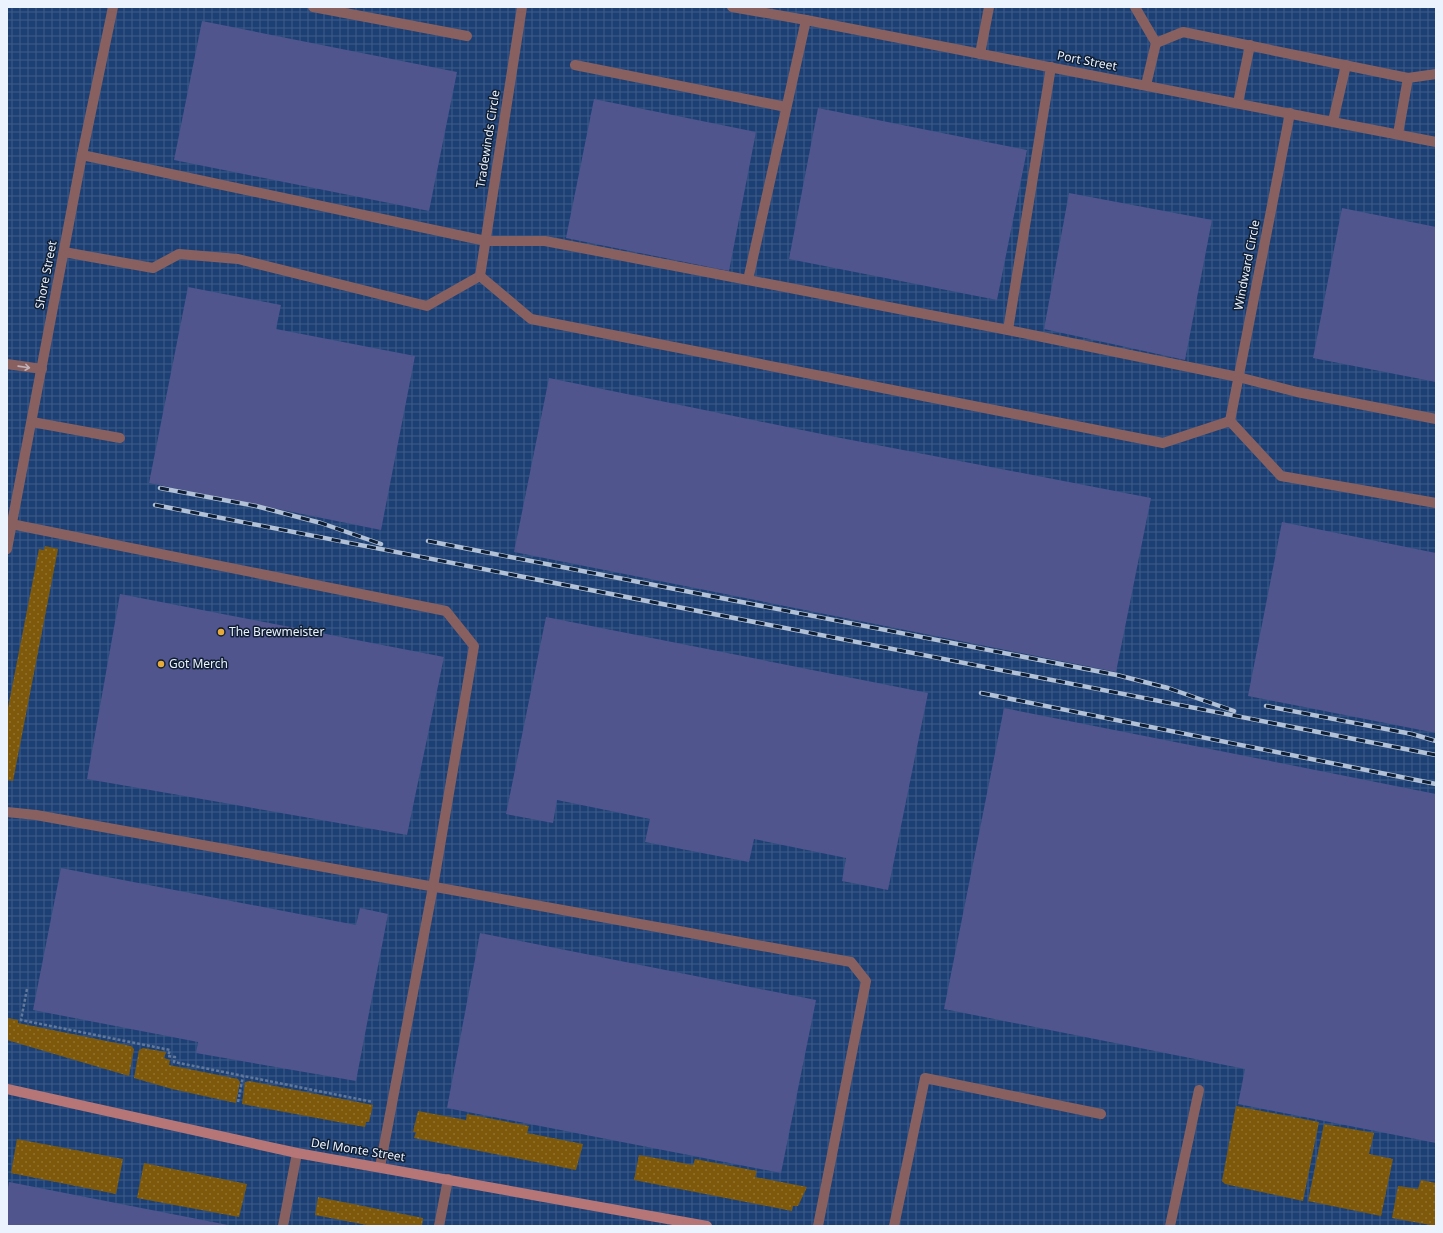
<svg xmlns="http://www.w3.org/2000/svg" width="1443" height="1233" font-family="'Noto Sans',sans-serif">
<defs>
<pattern id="industrial-grid" width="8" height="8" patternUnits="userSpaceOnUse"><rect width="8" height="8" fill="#1d4074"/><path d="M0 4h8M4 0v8" fill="none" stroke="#3e5c89"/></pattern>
<pattern id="grass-dots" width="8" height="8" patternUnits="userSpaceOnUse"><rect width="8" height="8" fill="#7f590b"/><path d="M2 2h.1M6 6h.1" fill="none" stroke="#917130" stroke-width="1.8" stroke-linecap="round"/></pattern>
</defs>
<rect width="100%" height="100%" fill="#163665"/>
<!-- industrial -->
<rect fill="url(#industrial-grid)" x="7" y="7" width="1429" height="1219"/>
<!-- grass -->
<g fill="url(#grass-dots)">
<path d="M 45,546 L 58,549 L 13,781 L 7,780 L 7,713 L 39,549 L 44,550 Z"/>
<path d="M 7,1018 L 18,1020 L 18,1023 L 131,1046 L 134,1049 L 129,1076 L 7,1040 Z"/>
<path d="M 143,1048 L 166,1052 L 164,1058 L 170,1060 L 169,1065 L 238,1079 L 240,1082 L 236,1103 L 172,1089 L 134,1078 L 139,1050 Z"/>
<path d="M 249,1081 L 373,1105 L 369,1122 L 366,1122 L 365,1127 L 242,1104 L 245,1082 Z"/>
<path d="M 1236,1106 L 1319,1122 L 1303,1201 L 1225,1184 L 1222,1181 Z"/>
<path d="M 418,1111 L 466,1120 L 467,1114 L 529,1126 L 527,1133 L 583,1144 L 576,1170 L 414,1138 L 416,1132 L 413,1132 Z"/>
<path d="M 1324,1124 L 1374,1133 L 1369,1154 L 1393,1159 L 1381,1216 L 1308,1201 Z"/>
<path d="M 17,1139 L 123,1159 L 116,1194 L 11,1173 Z"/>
<path d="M 639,1155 L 693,1165 L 695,1159 L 757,1171 L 755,1177 L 807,1187 L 798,1206 L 793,1206 L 792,1211 L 634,1180 Z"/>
<path d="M 144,1163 L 247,1184 L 239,1217 L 137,1198 Z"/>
<path d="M 1421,1180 L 1436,1183 L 1436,1226 L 1392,1218 L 1398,1186 L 1418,1189 Z"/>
<path d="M 318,1197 L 423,1218 L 422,1226 L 372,1226 L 315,1215 Z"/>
</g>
<!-- building -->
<g fill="#50558e">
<path d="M 202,21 L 457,72 L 429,211 L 174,160 Z"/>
<path d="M 594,99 L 756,132 L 729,271 L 566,238 Z"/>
<path d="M 818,108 L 1027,150 L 997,300 L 789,259 Z"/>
<path d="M 1069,193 L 1212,220 L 1185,360 L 1044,329 Z"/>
<path d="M 1342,208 L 1436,227 L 1436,382 L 1313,358 Z"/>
<path d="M 188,287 L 281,305 L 276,329 L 415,356 L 381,530 L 149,483 Z"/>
<path d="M 549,378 L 841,438 L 1151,498 L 1116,672 L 514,552 Z"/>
<path d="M 1282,522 L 1436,553 L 1436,733 L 1248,696 Z"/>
<path d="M 120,594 L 444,657 L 407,835 L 87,779 Z"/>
<path d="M 546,617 L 928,693 L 888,890 L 842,881 L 846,858 L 754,839 L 749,862 L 645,842 L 650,819 L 557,800 L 553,823 L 506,814 Z"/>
<path d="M 1004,708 L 1436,794 L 1436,1143 L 1238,1104 L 1245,1069 L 944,1009 Z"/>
<path d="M 61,868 L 356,925 L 360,908 L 388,914 L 356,1081 L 196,1053 L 198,1042 L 33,1010 Z"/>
<path d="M 480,933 L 816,1000 L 781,1173 L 447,1108 Z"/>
<path d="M 9,1182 L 228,1225 L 228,1226 L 7,1226 L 7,1194 Z"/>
</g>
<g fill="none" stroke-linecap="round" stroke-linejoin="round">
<!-- path -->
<g stroke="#61789b" stroke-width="2.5" stroke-dasharray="3 2" stroke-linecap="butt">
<path d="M 27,989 L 21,1020 L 170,1050 L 168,1056 L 175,1057 L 174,1062 L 373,1102"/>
<path d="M 238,1102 L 243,1076"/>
</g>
<!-- lane -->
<g stroke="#896060" stroke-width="10">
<path d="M 313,7 L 467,36"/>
<path d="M 1135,7 L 1156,43 L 1146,85"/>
<path d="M 1156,43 L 1183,32 L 1408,78"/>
<path d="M 980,54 L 989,7"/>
<path d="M 575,65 L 786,107"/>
<path d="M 1238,103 L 1250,45"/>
<path d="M 1333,121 L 1346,65"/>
<path d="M 1398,134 L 1408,78 L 1436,74"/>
<path d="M 82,155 L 486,241 L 545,241 L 1008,330 L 1238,377 L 1297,392 L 1436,419"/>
<path d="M 64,252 L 153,268 L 179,254 L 238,259 L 427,306 L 480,276 L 531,319 L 1163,443 L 1230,421 L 1281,476 L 1436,503"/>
<path d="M 748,280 L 806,20"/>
<path d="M 1008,330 L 1051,67"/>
<path d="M 7,364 L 42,369"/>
<path d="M 32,422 L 120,438"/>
<path d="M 11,524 L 446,611 L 474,646 L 433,887 L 380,1167"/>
<path d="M 7,812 L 36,815 L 851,962 L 866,981 L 818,1226"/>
<path d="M 283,1226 L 297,1153"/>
<path d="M 439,1226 L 448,1179"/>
<path d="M 894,1226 L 925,1078 L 1101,1114"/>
<path d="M 1170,1226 L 1199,1090"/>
</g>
<!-- street -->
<g stroke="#896060" stroke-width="10">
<path d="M 732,7 L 806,20 L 1436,142"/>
<path d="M 480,276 L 522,7"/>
<path d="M 1230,421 L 1290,113"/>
<path d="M 7,549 L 82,155 L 113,7"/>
</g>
<!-- secondary -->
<path stroke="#b67677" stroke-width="10" d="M 7,1089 L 297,1153 L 707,1226"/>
<defs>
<g id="rail">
<path d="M 160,488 L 256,506 L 321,523 L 381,544"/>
<path d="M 155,505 L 1436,755"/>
<path d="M 428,541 L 1117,675 L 1168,688 L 1234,711"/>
<path d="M 981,693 L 1436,784"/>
<path d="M 1266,706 L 1412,734 L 1436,741"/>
</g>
</defs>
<!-- rail casing -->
<use href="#rail" stroke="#b2c1d6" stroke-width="4.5"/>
<!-- rail -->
<use href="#rail" stroke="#101e33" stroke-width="3" stroke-dasharray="9" stroke-linecap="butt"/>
</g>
<!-- one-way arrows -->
<defs><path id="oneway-shaft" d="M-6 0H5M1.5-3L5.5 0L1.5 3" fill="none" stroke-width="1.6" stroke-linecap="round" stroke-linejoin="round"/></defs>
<use stroke="#bfb1b7" href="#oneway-shaft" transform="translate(24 367) rotate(8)"/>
<!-- markers -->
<g fill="#e9ab38" stroke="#101e33" stroke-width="1.5">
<circle cx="221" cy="632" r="4"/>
<circle cx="161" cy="664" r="4"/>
</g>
<g text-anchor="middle" stroke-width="3" stroke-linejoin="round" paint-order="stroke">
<!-- street labels -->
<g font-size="12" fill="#ebf3ff" stroke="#101e33">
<text transform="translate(1087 61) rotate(11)" y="4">Port Street</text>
<text transform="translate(488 139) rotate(-81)" y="4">Tradewinds Circle</text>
<text transform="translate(1247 265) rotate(-79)" y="4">Windward Circle</text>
<text transform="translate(46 275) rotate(-79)" y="4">Shore Street</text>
<text transform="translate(358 1150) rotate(9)" y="4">Del Monte Street</text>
</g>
<!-- poi labels -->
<g font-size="12" fill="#ebf3ff" stroke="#101e33" text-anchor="start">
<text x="229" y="636">The Brewmeister</text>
<text x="169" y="668">Got Merch</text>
</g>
</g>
<!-- border -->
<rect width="1443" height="1233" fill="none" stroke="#ebf3ff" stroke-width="16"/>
</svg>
